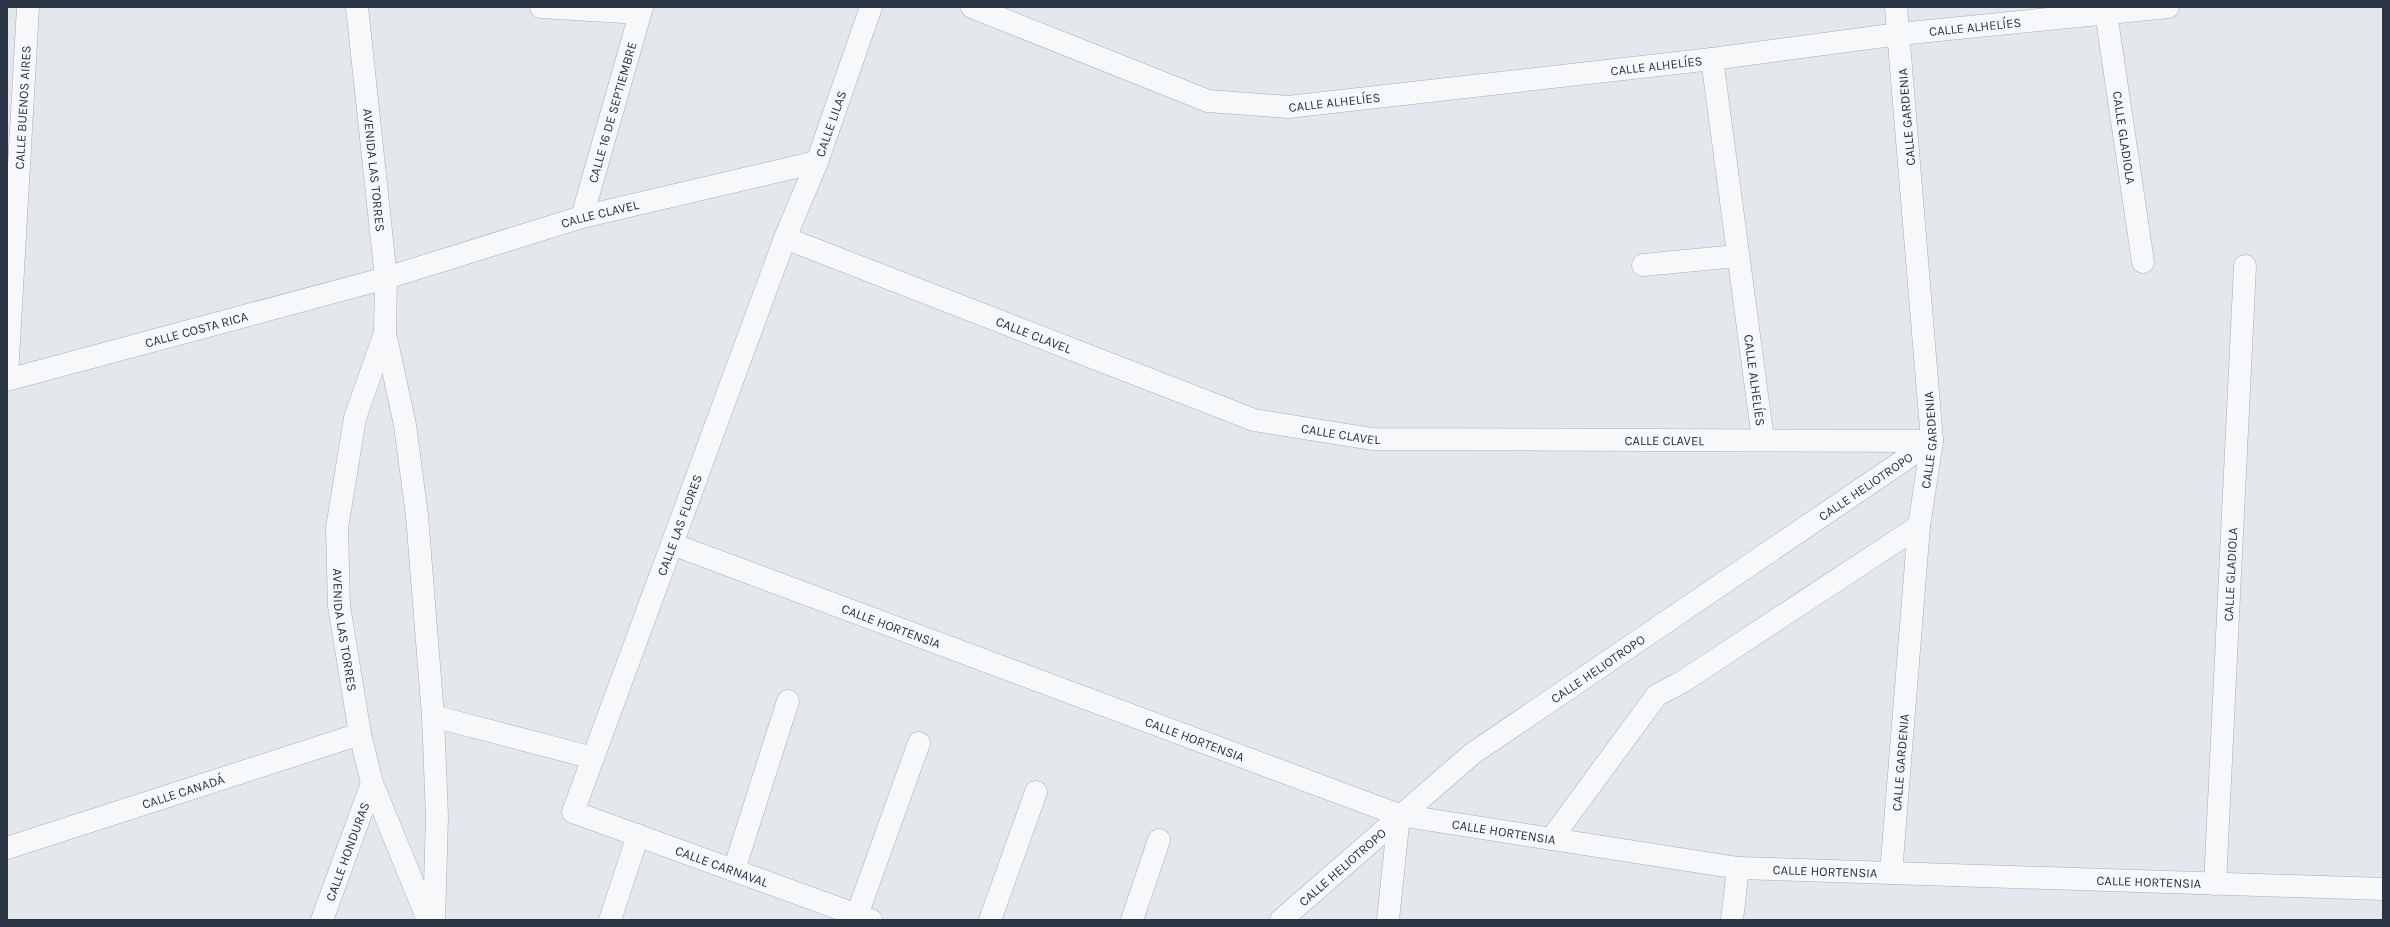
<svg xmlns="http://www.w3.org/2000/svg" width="2390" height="927" font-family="Karla,sans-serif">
<rect width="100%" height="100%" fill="#e4e7ec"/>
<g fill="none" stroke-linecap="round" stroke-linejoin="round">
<defs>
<g id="minor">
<path id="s1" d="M 357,7 L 386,278 L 385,333 L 405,425 L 417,516 L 433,716 L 437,817 L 434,920"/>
<path d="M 541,7 L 640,13"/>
<path id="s2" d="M 972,7 L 1208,101 L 1288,107 L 1712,59 L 1899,34 L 2168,7"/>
<path id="s3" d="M 2106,13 L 2143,262"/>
<path id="s4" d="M 1712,59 L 1763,440"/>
<path id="s5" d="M 582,217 L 642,7"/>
<path id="s6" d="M 785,238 L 1254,420 L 1372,439 L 1932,441"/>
<path d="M 1643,265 L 1737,256"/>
<path id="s7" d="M 385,333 L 355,418 L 337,528 L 339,606 L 360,734 L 372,783 L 428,920"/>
<path id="s8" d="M 7,376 L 28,7"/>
<path id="s9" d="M 7,380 L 386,278 L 582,217 L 817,162"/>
<path id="s10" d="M 672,544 L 1399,815 L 1738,868 L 2383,889"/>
<path d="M 433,716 L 593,758"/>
<path d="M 1551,839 L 1657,695 L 1682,682 L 1919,526"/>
<path id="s11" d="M 7,848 L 360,734"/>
<path d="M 734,870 L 788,701"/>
<path id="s12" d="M 1891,873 L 1919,526 L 1932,441 L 1896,7"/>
<path id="s13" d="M 2215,884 L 2245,266"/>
<path d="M 857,915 L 919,743"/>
<path id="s14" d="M 322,920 L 372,783"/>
<path d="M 610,920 L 638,835"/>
<path id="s15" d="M 871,920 L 573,812 L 785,238 L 817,162 L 871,7"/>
<path d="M 990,920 L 1036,792"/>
<path d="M 1132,920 L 1159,840"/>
<path id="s16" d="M 1281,920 L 1472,754 L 1932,441"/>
<path d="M 1388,920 L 1399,815"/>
<path d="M 1732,920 L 1738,868"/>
</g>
</defs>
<!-- minor casing -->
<use href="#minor" stroke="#a9aeb7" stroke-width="23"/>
<!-- minor -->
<use href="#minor" stroke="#f7f8fa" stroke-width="22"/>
</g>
<g text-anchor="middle" stroke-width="4" stroke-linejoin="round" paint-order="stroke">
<!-- street labels -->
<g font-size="13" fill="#2b3445" stroke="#f4f6f9">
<text dy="5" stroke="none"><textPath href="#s2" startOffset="1026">CALLE ALHELÍES</textPath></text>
<text dy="5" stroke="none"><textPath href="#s2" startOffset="705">CALLE ALHELÍES</textPath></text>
<text dy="5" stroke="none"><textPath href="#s2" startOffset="381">CALLE ALHELÍES</textPath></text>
<text dy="5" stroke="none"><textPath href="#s8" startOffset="269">CALLE BUENOS AIRES</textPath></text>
<text dy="5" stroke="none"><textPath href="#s5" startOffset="109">CALLE 16 DE SEPTIEMBRE</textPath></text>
<text transform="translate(1906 117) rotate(-95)" y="5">CALLE GARDENIA</text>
<text dy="5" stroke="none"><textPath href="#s15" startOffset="1052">CALLE LILAS</textPath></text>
<text dy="5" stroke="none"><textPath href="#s3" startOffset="126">CALLE GLADIOLA</textPath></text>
<text dy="5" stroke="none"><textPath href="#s1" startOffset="164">AVENIDA LAS TORRES</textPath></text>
<text dy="5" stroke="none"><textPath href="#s9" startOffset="616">CALLE CLAVEL</textPath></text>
<text dy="5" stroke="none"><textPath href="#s9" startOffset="196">CALLE COSTA RICA</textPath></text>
<text dy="5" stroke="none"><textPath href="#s6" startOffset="267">CALLE CLAVEL</textPath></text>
<text dy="5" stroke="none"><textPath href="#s4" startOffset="324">CALLE ALHELÍES</textPath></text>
<text dy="5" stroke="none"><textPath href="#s6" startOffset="591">CALLE CLAVEL</textPath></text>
<text dy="5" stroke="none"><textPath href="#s6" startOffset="915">CALLE CLAVEL</textPath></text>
<text dy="5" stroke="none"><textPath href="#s12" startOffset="435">CALLE GARDENIA</textPath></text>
<text dy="5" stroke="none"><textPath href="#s16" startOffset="729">CALLE HELIOTROPO</textPath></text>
<text dy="5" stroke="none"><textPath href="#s15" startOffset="623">CALLE LAS FLORES</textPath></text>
<text dy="5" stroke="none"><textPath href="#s13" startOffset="310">CALLE GLADIOLA</textPath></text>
<text dy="5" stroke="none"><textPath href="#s10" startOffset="234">CALLE HORTENSIA</textPath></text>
<text dy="5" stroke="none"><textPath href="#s7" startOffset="304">AVENIDA LAS TORRES</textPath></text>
<text dy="5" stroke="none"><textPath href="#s16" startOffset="405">CALLE HELIOTROPO</textPath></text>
<text dy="5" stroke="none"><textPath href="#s10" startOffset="558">CALLE HORTENSIA</textPath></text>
<text dy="5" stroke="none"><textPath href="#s12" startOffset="111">CALLE GARDENIA</textPath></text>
<text dy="5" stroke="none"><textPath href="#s11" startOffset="185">CALLE CANADÁ</textPath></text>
<text dy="5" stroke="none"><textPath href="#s10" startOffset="882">CALLE HORTENSIA</textPath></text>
<text dy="5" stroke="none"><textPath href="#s14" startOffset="73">CALLE HONDURAS</textPath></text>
<text transform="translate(722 866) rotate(20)" y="5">CALLE CARNAVAL</text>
<text dy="5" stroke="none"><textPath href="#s16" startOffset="81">CALLE HELIOTROPO</textPath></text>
<text dy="5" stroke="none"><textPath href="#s10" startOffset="1206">CALLE HORTENSIA</textPath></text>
<text dy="5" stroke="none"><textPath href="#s10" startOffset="1530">CALLE HORTENSIA</textPath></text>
</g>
</g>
<!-- border -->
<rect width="2390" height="927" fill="none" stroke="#2b3445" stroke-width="16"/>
</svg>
